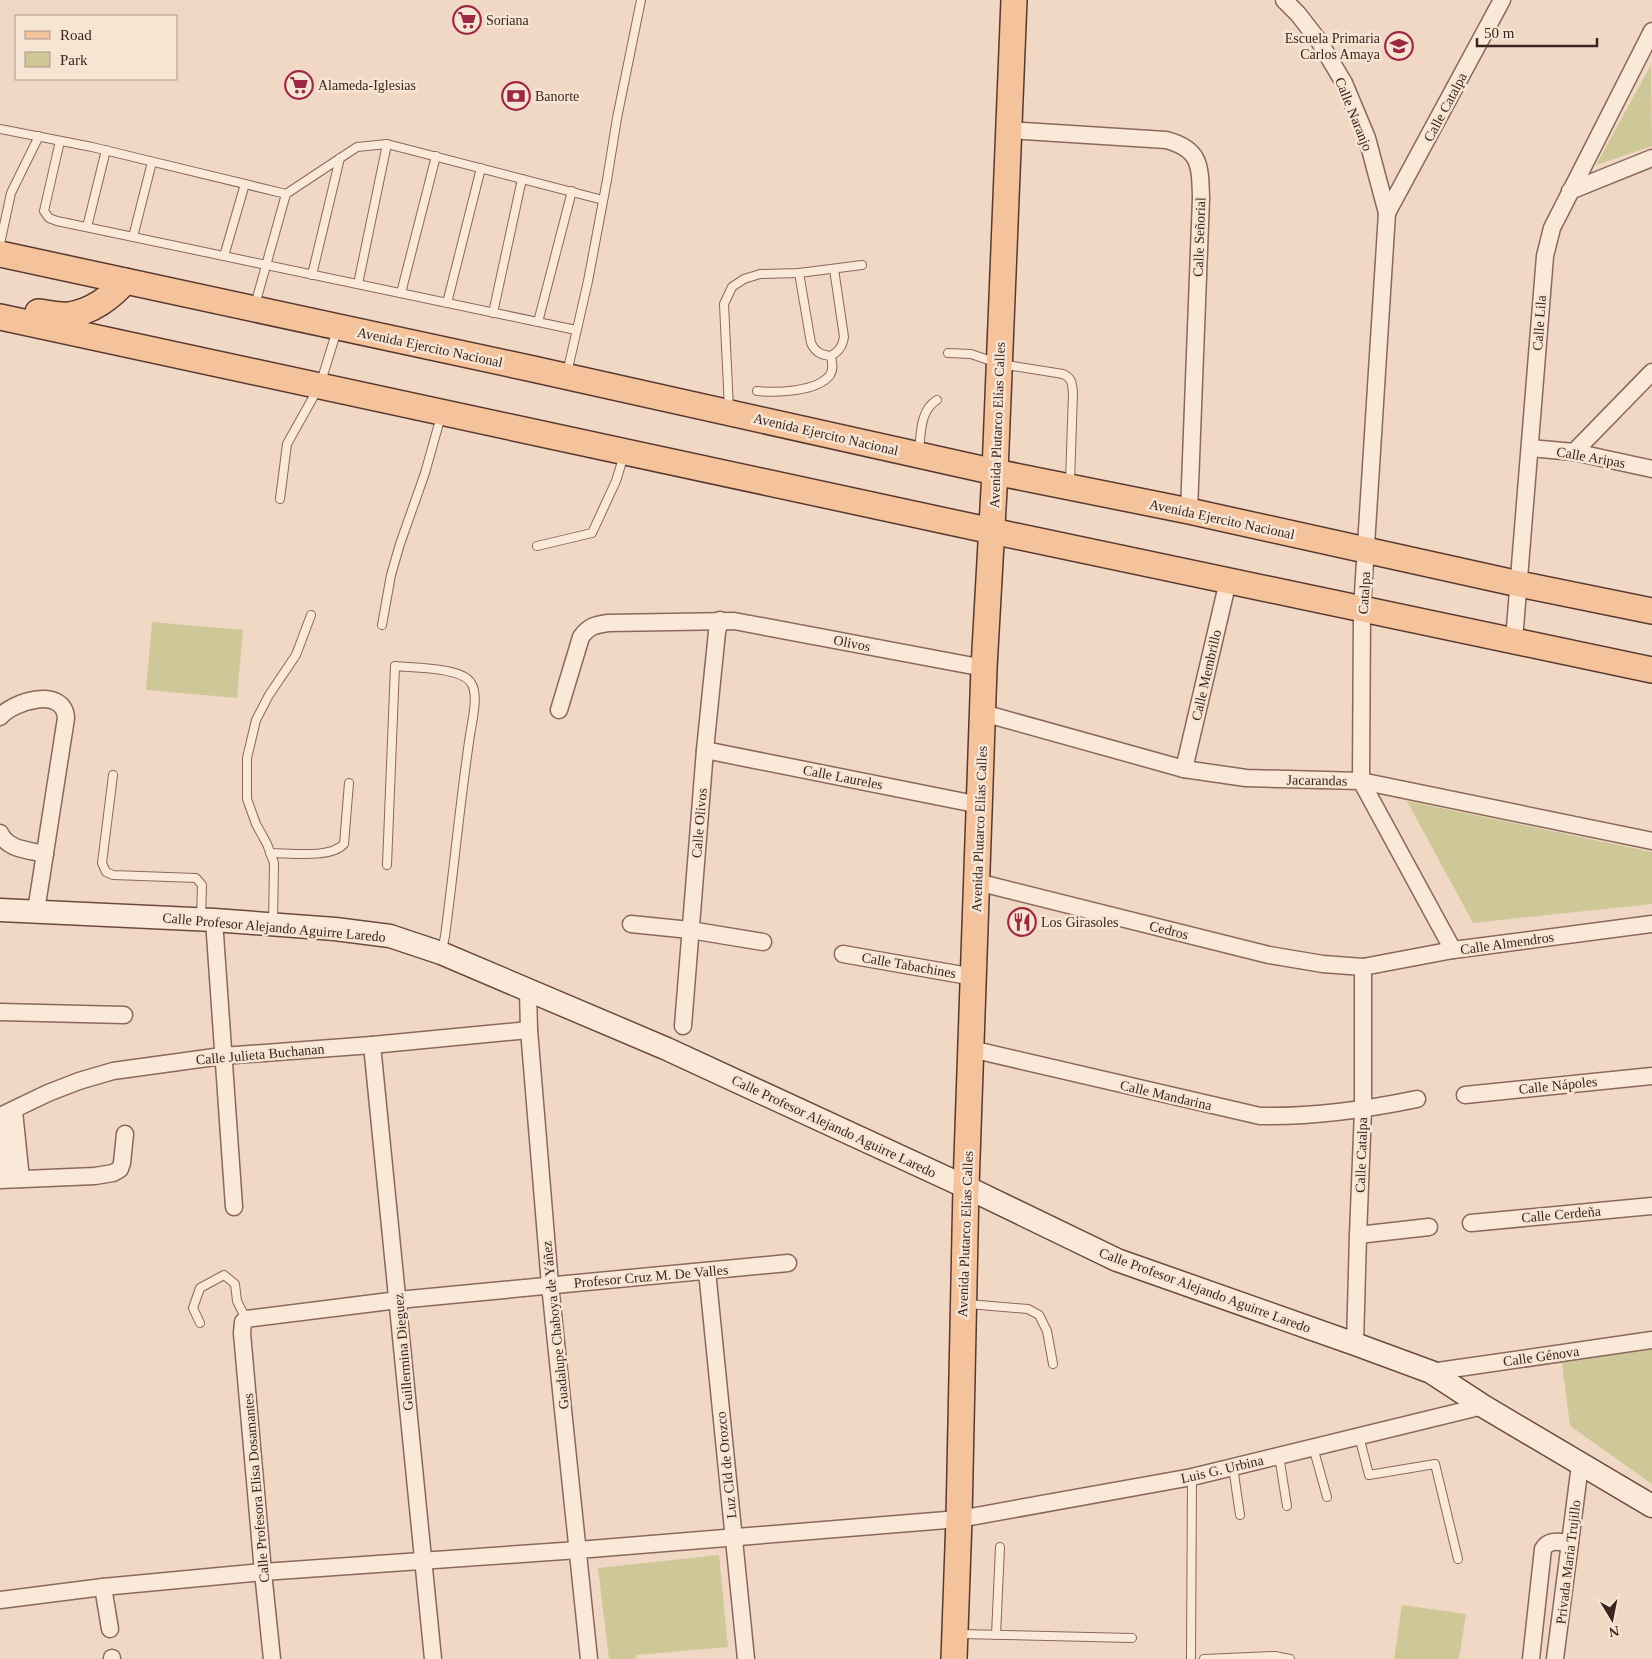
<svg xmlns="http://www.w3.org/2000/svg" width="1652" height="1659" font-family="Georgia,serif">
<rect width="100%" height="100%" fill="#f0d8c5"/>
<!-- green -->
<g fill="#cec898">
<path d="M 1651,65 L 1652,146 L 1596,165 Z"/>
<path d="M 152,622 L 243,630 L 237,698 L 146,690 Z"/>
<path d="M 1407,801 L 1652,852 L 1652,904 L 1473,923 Z"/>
<path d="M 1652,1349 L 1652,1484 L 1570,1426 L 1562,1363 Z"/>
<path d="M 719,1555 L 728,1647 L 637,1655 L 636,1659 L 609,1659 L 598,1568 Z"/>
<path d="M 1402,1605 L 1466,1614 L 1459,1659 L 1394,1659 Z"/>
</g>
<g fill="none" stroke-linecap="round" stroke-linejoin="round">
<defs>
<g id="lane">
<path d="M 0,129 L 92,147 L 286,194 L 357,147 L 387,144 L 603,200"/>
<path d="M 60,141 L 44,211 L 49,218 L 57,221 L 576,330"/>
<path d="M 87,227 L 106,150"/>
<path d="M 133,237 L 152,162"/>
<path d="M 0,244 L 11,193 L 39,136"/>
<path d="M 224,256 L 245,184"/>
<path d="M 799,273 L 811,343 C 815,352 821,355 831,356 C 840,350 842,347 844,337 L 834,269"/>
<path d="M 312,275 L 340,158"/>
<path d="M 358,284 L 387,144"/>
<path d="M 401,293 L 436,156"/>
<path d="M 447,303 L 481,168"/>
<path d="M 255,305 L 286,194"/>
<path d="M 493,313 L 522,179"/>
<path d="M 538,322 L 572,191"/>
<path d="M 948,353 L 971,354 L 1000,364 L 1063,374 C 1072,378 1072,383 1073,393 L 1070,482"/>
<path d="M 567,373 L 588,281 L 607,180 L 617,118 L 641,0"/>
<path d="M 757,391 C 776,393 817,392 830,375 C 834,369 832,362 831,356"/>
<path d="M 729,409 L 724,304 L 732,287 L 744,279 L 760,274 L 799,273 L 862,265"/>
<path d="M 919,451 C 921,433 920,410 937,400"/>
<path d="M 280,499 L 287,444 L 320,385 L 337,330"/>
<path d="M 537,546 L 592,533 L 616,481 L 624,455"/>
<path d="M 382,625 L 391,575 L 400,544 L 425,473 L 441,416"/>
<path d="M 113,775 L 102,863 L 106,872 L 113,875 L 196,878 L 202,885 L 201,918"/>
<path d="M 270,853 C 290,853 330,859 344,844 L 349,783"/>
<path d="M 387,865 L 395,666 C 412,668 462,667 471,683 C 479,694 472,722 470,735 C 460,802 454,869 445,936 L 442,951"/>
<path d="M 273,923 L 274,863 L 267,844 L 256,824 L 247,799 L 247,758 L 256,720 L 269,695 L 296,655 L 311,615"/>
<path d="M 968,1304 L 1028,1309 L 1039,1315 L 1047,1331 L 1053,1364"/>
<path d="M 200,1323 L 193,1308 L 200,1288 L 224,1275 L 235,1284 L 237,1301 L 246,1319"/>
<path d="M 1359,1436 L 1369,1475 L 1435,1464 L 1458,1559"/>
<path d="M 1313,1447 L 1327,1497"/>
<path d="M 1279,1456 L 1287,1506"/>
<path d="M 1233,1467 L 1240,1515"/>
<path d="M 959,1634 L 1132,1638"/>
<path d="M 996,1635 L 1000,1547"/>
<path d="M 1191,1659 L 1192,1477"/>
<path d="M 1204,1659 L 1275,1656 L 1290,1659"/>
</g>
<g id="street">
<path d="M 1284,0 L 1298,14 L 1319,41 L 1344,83 L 1367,138 L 1387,213 L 1362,609 L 1361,781 L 1453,950"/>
<path d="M 1009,130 L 1166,140 C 1201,149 1200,166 1201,198 L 1189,511"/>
<path d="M 1570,191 L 1652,158"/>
<path d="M 1387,213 L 1502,0"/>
<path d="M 1530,448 L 1574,452 L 1652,469"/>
<path d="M 1574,452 L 1652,372"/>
<path d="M 1514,640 L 1545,256 L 1552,228 L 1652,31"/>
<path d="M 559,710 L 581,637 C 589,626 595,625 608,623 L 734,621 L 984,668"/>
<path d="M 983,713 L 1184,769 L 1246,778 L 1361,781 L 1652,841"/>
<path d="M 0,717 C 13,701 64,686 66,718 L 36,911"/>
<path d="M 705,750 L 980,805"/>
<path d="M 1184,769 L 1228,581"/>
<path d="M 0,833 C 8,850 28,850 45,854"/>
<path d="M 977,882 L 1269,955 L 1323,964 L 1363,967 L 1453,950 L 1652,924"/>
<path d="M 214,920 L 234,1207"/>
<path d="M 631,924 L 690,930 L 763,942"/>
<path d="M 843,954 L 974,977"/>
<path d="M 528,991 L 529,1030 L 550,1285 L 589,1659"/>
<path d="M 0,1012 L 124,1015"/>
<path d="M 683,1026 L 705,750 L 717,632 L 720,620"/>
<path d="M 372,1045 L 433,1659"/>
<path d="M 971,1049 L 1260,1116 C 1314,1117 1364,1110 1417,1099"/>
<path d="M 1465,1095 L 1652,1076"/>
<path d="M 14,1111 L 21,1179"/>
<path d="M 0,1116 L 48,1093 L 79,1081 L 113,1071 L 222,1056 L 372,1045 L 529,1030"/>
<path d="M 0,1120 L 7,1179"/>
<path d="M 0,1180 L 95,1176 L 113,1173 L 120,1169 L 122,1163 L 125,1134"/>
<path d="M 1471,1223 L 1652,1206"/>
<path d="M 1358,1235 L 1429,1227"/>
<path d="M 707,1271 L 746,1659"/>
<path d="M 1355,1344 L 1358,1235 L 1363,1110 L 1363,967"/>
<path d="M 1431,1372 L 1652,1340"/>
<path d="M 103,1587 L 110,1629"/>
<path d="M 0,1600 L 103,1587 L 263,1572 L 578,1550 L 959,1519 L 1192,1477 L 1483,1406"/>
<path d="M 112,1658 L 112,1659"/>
<path d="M 272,1659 L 263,1572 L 242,1333 L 243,1322 L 246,1319 L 398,1300 L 788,1263"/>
<path d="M 1531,1659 L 1543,1549 C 1549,1539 1559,1542 1570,1543"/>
<path d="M 1555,1659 L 1580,1465"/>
</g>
<path id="secondary" d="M 0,910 L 214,920 L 335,929 L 390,936 L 441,953 L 667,1049 L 966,1187 L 1117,1260 L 1355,1344 L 1431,1372 L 1483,1406 L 1652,1506"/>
<g id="primary">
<path d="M 0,254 L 533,369 L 995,472 L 1189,511 L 1519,584 L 1652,611"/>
<path d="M 38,312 C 48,313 59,316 69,315 C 91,312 112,297 125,281"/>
<path d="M 0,317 L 992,531 L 1652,670"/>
<path d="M 954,1659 L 959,1519 L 966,1187 L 984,668 L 995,472 L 1014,0"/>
</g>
</defs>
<!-- lane casing -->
<use href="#lane" stroke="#8b685a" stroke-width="10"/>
<!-- street casing -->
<use href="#street" stroke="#8b685a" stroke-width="19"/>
<!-- secondary casing -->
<use href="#secondary" stroke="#6d4a3d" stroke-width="25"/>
<!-- primary casing -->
<use href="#primary" stroke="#59382e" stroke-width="28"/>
<!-- lane -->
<use href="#lane" stroke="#fae8d8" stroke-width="8"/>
<!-- street -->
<use href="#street" stroke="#fae8d8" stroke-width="16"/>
<!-- secondary -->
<use href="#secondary" stroke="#fae8d8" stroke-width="22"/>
<!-- primary -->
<use href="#primary" stroke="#f4c39c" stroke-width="25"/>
</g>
<!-- icons -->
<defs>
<symbol id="supermarket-ring" viewBox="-11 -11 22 22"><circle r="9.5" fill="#f7e5d4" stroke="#9c2845" stroke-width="1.5"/><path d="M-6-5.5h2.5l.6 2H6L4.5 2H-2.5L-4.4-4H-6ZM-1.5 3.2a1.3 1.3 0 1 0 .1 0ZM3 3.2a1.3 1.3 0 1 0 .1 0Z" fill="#9c2845"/></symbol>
<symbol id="school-ring" viewBox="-11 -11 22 22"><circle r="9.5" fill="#f7e5d4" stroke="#9c2845" stroke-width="1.5"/><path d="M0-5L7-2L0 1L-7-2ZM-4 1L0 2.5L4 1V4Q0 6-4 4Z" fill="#9c2845"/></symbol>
<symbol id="bank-ring" viewBox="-11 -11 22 22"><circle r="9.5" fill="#f7e5d4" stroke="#9c2845" stroke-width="1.5"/><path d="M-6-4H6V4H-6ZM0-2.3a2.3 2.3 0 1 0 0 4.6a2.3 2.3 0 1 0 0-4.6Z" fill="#9c2845"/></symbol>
<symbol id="restaurant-ring" viewBox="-11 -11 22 22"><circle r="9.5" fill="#f7e5d4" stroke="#9c2845" stroke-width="1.5"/><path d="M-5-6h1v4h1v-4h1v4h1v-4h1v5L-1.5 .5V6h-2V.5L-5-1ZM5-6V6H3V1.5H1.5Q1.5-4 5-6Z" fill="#9c2845"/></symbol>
</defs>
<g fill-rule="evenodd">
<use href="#supermarket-ring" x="451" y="4" width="32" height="32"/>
<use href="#school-ring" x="1383" y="30" width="32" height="32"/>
<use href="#supermarket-ring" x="283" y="69" width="32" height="32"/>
<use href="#bank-ring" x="500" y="80" width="32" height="32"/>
<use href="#restaurant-ring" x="1006" y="906" width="32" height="32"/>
</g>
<g text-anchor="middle" stroke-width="5" stroke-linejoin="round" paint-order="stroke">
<!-- poi labels -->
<g font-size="14" fill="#3b251e" stroke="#f7e5d4" text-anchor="start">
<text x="486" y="25">Soriana</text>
<text x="1380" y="43" text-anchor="end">Escuela Primaria<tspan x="1380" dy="16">Carlos Amaya</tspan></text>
<text x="318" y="90">Alameda-Iglesias</text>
<text x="535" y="101">Banorte</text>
<text x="1041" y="927">Los Girasoles</text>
</g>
<!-- street labels -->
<g font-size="14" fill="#3b251e" stroke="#f7e5d4">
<text transform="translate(1445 107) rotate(-62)" y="5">Calle Catalpa</text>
<text transform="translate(1354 114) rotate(68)" y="5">Calle Naranjo</text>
<text transform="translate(1199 237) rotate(-88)" y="5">Calle Señorial</text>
<text transform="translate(1539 323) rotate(-86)" y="5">Calle Lila</text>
<text transform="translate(430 347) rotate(12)" y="5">Avenida Ejercito Nacional</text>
<text transform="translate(997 425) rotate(-88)" y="5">Avenida Plutarco Elías Calles</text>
<text transform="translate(826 434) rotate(13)" y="5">Avenida Ejercito Nacional</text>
<text transform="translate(1591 457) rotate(10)" y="5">Calle Aripas</text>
<text transform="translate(1222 519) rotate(12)" y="5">Avenida Ejercito Nacional</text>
<text transform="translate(1364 593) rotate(-87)" y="5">Catalpa</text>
<text transform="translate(852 643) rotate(11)" y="5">Olivos</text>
<text transform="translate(1206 675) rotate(-77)" y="5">Calle Membrillo</text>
<text transform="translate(843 777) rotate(11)" y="5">Calle Laureles</text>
<text transform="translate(1317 780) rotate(1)" y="5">Jacarandas</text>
<text transform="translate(699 823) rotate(-85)" y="5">Calle Olivos</text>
<text transform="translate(979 829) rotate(-88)" y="5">Avenida Plutarco Elías Calles</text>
<text transform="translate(274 927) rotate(5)" y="5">Calle Profesor Alejando Aguirre Laredo</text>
<text transform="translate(1169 930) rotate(14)" y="5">Cedros</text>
<text transform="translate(1507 943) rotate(-8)" y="5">Calle Almendros</text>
<text transform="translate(909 965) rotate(10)" y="5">Calle Tabachines</text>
<text transform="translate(260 1054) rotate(-5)" y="5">Calle Julieta Buchanan</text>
<text transform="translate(1558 1085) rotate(-6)" y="5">Calle Nápoles</text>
<text transform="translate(1166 1095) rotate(13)" y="5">Calle Mandarina</text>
<text transform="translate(834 1126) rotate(25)" y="5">Calle Profesor Alejando Aguirre Laredo</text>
<text transform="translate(1361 1155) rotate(-88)" y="5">Calle Catalpa</text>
<text transform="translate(1561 1214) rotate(-5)" y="5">Calle Cerdeña</text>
<text transform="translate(965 1234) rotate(-88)" y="5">Avenida Plutarco Elías Calles</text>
<text transform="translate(651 1276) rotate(-5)" y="5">Profesor Cruz M. De Valles</text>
<text transform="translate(1205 1290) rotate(20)" y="5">Calle Profesor Alejando Aguirre Laredo</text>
<text transform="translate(555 1325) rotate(-96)" y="5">Guadalupe Chaboya de Yáñez</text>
<text transform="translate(403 1352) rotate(-95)" y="5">Guillermina Dieguez</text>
<text transform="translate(1541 1356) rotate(-8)" y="5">Calle Génova</text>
<text transform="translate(726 1465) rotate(-96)" y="5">Luz CId de Orozco</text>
<text transform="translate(1222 1469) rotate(-13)" y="5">Luis G. Urbina</text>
<text transform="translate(256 1488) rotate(-95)" y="5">Calle Profesora Elisa Dosamantes</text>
<text transform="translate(1568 1562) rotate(-83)" y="5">Privada Maria Trujillo</text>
</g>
</g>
<!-- legend -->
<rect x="15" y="15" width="162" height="65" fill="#f7e5d4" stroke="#ac988b"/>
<rect x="25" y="31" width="25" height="8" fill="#f4c39c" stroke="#ac988b"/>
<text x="60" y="40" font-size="15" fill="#3b251e">Road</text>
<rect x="25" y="52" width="25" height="15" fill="#cec898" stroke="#ac988b"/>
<text x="60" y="65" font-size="15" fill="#3b251e">Park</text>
<!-- north arrow -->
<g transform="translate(1612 1619) rotate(170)" stroke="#f7e5d4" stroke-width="4" paint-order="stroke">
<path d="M0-4L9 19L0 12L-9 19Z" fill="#3b251e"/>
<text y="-8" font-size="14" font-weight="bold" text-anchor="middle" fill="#3b251e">N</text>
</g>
<!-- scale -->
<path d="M1477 38v8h120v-8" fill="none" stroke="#3b251e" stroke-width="2.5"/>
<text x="1484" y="38" font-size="15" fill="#3b251e" stroke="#f7e5d4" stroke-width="4" paint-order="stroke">50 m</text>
</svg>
